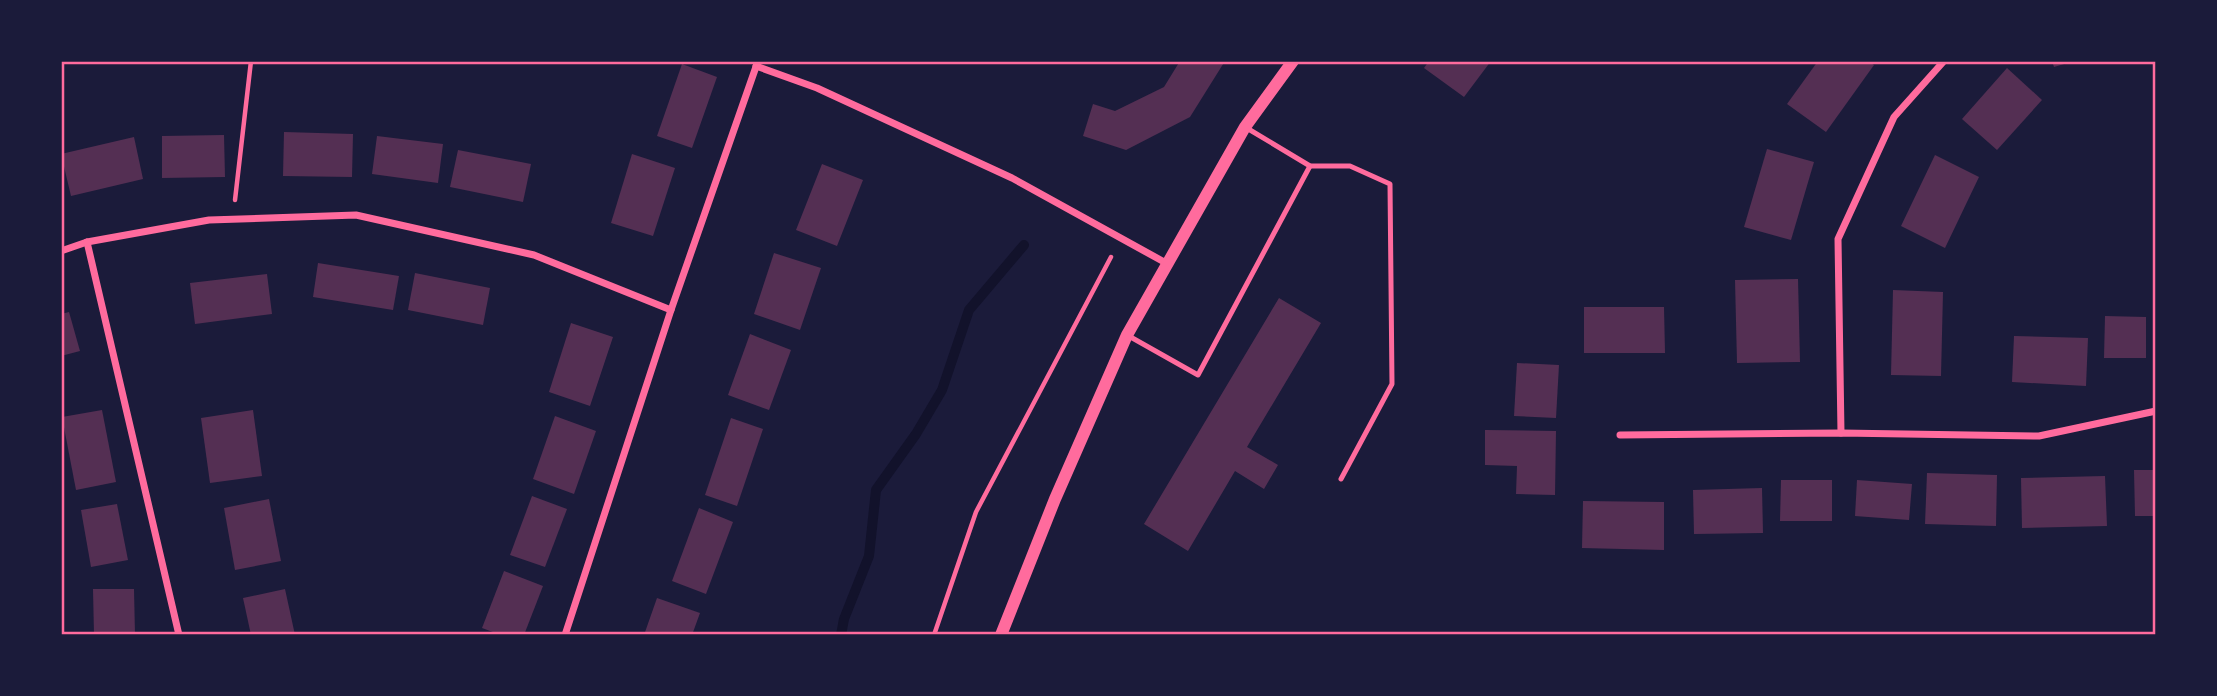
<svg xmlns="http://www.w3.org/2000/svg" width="2217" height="696" font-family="Quicksand,sans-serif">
<rect width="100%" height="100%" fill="#1b1b3a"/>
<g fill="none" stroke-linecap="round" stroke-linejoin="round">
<!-- stream -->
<path stroke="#12122b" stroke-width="10" d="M 841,635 L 844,619 L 869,556 L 876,490 L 916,434 L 942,390 L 969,310 L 1024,245"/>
</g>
<!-- building -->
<g fill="#542f53">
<path d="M 1180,61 L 1225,61 L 1190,117 L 1126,150 L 1083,136 L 1093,104 L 1115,111 L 1164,87 Z"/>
<path d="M 1429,61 L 1491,61 L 1464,97 L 1424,68 Z"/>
<path d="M 1818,61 L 1868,61 L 1874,65 L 1826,132 L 1787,104 Z"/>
<path d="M 2052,61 L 2071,61 L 2071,62 L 2054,67 Z"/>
<path d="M 682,64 L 717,77 L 692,148 L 657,136 Z"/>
<path d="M 2007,68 L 2042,100 L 1997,150 L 1962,119 Z"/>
<path d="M 284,132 L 353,134 L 352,177 L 283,176 Z"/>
<path d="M 224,135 L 225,177 L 162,178 L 162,136 Z"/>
<path d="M 377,136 L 443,144 L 438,183 L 372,174 Z"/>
<path d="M 134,137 L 143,179 L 71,196 L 61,154 Z"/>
<path d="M 1767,149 L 1814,162 L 1791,240 L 1744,227 Z"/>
<path d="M 458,150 L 531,164 L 523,202 L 450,187 Z"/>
<path d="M 632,154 L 675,168 L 653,236 L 611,223 Z"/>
<path d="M 1935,155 L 1979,177 L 1945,248 L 1901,226 Z"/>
<path d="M 822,164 L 863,180 L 837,246 L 796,230 Z"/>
<path d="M 774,253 L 821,268 L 800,330 L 754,314 Z"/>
<path d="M 318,263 L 399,276 L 393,310 L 313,297 Z"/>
<path d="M 415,273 L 490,288 L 483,325 L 408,310 Z"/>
<path d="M 267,274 L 272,314 L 195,324 L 190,283 Z"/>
<path d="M 1798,279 L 1800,362 L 1737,363 L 1735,280 Z"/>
<path d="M 1893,290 L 1943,292 L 1941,376 L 1891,375 Z"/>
<path d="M 1279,298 L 1321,323 L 1247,447 L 1278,465 L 1264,489 L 1235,471 L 1188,551 L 1144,524 Z"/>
<path d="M 1584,307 L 1664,307 L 1665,353 L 1584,353 Z"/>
<path d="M 69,312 L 80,351 L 61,356 L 61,314 Z"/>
<path d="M 2105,316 L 2146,317 L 2146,358 L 2104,358 Z"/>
<path d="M 571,323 L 613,337 L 590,406 L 549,392 Z"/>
<path d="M 750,334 L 791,350 L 769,410 L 728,395 Z"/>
<path d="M 2014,336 L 2088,338 L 2086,386 L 2012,382 Z"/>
<path d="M 1517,363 L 1559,365 L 1556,418 L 1514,416 Z"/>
<path d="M 102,410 L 116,482 L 76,490 L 62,417 Z"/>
<path d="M 253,410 L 262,476 L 210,483 L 201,418 Z"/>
<path d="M 555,416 L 596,431 L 574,494 L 533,479 Z"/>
<path d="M 731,418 L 763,429 L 737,506 L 705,495 Z"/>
<path d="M 1485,430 L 1556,431 L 1555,495 L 1516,494 L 1517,466 L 1485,465 Z"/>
<path d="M 2134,470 L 2156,470 L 2156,516 L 2135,516 Z"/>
<path d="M 1927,473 L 1997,475 L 1996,526 L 1925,524 Z"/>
<path d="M 2105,476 L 2107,526 L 2022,528 L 2021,478 Z"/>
<path d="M 1781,480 L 1832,480 L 1832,521 L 1780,521 Z"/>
<path d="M 1857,480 L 1912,484 L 1909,520 L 1855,516 Z"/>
<path d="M 1762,488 L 1763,533 L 1694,534 L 1693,490 Z"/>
<path d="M 532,496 L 567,509 L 545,567 L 510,555 Z"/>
<path d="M 269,499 L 281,561 L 235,570 L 224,508 Z"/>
<path d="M 1583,501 L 1664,502 L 1664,550 L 1582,548 Z"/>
<path d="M 117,504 L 128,560 L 91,567 L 81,510 Z"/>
<path d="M 699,508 L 733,522 L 706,594 L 672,581 Z"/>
<path d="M 504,571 L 543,586 L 524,635 L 501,635 L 482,628 Z"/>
<path d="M 93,589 L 134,589 L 135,635 L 94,635 Z"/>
<path d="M 285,589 L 295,635 L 251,635 L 243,598 Z"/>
<path d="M 657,598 L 700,613 L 692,635 L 644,635 Z"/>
</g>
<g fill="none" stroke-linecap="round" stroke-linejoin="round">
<!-- path -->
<g stroke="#ff6b9d" stroke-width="4.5">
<path d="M 235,200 L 251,61"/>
<path d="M 934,635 L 976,512 L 1111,257"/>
</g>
<!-- service -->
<g stroke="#ff6b9d" stroke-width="5">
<path d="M 1245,127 L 1310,166 L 1350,166 L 1390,184 L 1392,384 L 1341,479"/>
<path d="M 1127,335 L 1198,375 L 1310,166"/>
</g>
<!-- minor -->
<g stroke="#ff6b9d" stroke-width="7">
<path d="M 756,66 L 817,88 L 1012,178 L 1166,263"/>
<path d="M 87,242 L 179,635"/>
<path d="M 61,251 L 87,242 L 209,220 L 356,215 L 534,255 L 671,310"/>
<path d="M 1841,433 L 1838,239 L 1894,117 L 1944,61"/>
<path d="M 1620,435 L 1841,433 L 2039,436 L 2156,411"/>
<path d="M 565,635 L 671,310 L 758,61"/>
</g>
<!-- tertiary -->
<path stroke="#ff6b9d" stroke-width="12" d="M 1001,635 L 1055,499 L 1127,335 L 1245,127 L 1293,61"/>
</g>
<!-- border -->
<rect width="2217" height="696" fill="none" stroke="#1b1b3a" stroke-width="126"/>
<rect x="63" y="63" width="2091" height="570" fill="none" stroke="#ff6b9d" stroke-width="2.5"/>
</svg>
